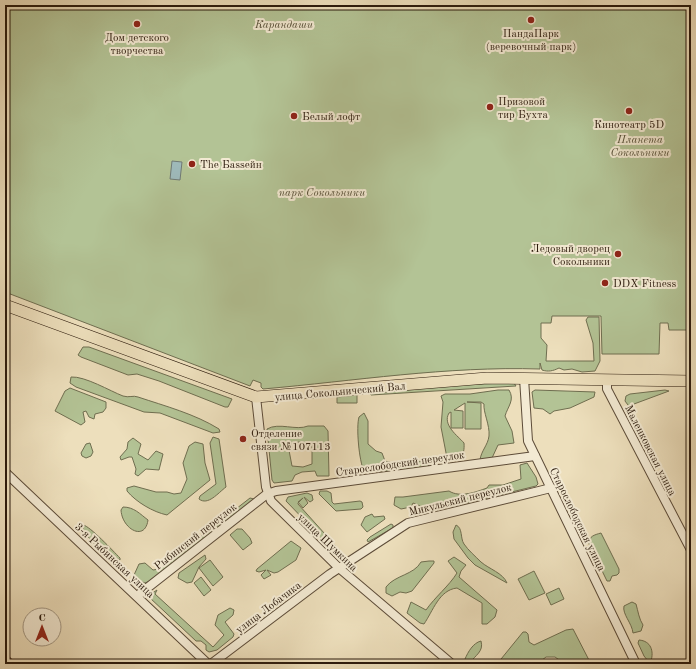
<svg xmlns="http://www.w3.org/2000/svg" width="696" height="669" font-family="'Old Standard TT',serif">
<rect width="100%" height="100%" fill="#eddfbc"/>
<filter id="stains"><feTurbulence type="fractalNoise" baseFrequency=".005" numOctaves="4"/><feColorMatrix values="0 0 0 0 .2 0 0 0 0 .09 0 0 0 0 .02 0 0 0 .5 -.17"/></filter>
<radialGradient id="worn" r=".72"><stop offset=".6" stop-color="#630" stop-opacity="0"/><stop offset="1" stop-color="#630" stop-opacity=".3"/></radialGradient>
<!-- green -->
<g fill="#b3c395" stroke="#6f6e50" fill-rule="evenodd">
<path d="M 5,5 L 691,5 L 691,333 L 690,330 L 669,330 L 668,323 L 660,323 L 659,354 L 602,354 L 601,316 L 552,316 L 551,323 L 541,323 L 541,338 L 547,345 L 546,361 L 594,361 L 593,343 L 586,320 L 588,317 L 599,317 L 600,361 L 595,371 L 582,372 L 572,369 L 564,370 L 559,368 C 553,371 548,372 542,370 L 540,363 L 540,369 C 447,366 354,381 263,389 L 261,387 L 261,383 L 253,380 L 250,386 L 5,292 Z"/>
<path d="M 83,347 L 89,347 L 232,399 L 228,407 L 225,407 L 159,381 L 137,374 L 128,375 L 81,357 L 78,355 Z"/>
<path d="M 71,377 C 85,376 110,391 123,396 C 129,398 133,395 138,397 C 165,406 195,414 219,429 L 220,432 L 213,433 L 160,413 L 144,412 L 76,387 L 70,383 Z"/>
<path d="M 514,383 L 516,386 L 371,395 L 370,392 L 429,385 Z"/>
<path d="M 70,388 L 106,402 L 106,408 L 103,412 L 95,414 L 94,419 L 89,417 L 86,411 L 83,412 L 85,422 L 81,425 L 55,411 L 65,391 Z"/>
<path d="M 498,390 L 509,390 C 515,400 508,406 505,416 L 512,431 L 514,443 L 498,445 L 492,458 L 480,460 C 481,451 488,445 489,436 C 490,425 483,412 484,404 L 481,402 L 467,402 L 481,403 L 481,429 L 465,429 L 465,403 L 454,410 L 463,411 L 463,428 L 451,428 L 451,412 L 449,413 C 442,425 458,436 464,443 C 465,455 460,465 447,458 L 441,427 L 443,402 L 441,396 L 445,394 L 470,394 Z"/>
<path d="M 535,390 L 595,392 L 594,397 L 570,408 L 554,411 L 550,414 L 543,409 L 534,408 L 532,392 Z"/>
<path d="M 665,390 L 669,391 L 634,404 L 631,409 L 625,401 L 626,396 L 630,394 Z"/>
<path d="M 357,395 L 357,403 L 337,403 L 337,397 Z"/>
<path d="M 364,413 L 368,421 L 368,444 L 376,451 L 382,453 L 385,461 L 396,464 L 431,460 L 432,463 L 425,468 L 392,471 L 364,471 C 359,461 356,427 359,417 Z"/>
<path d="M 308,426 L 324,426 L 328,431 L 329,476 L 317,476 L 315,471 L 302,472 L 295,475 L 292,481 L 274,483 L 272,480 L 267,429 C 279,422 296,431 308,426 ZM 299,442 L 312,445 L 312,464 L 303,467 L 292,466 L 288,445 Z"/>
<path d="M 213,437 L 219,439 L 226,487 C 218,493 208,506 199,499 L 200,496 L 216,484 L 210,443 Z"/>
<path d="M 133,438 L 141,444 L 138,454 L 148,460 L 156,451 L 163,454 L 159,470 L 146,469 L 138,476 L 135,474 L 136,469 L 132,457 L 129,457 L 121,460 L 120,457 L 127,449 L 128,442 Z"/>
<path d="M 195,442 L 203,444 L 205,463 L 210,480 L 167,515 C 153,512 136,502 127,491 L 127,488 L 134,486 L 156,492 L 167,492 L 174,494 L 181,493 L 187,479 L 183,463 L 189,446 Z"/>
<path d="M 90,443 L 93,452 L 91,456 L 86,458 L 82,456 L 81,453 L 86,444 Z"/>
<path d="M 527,463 L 536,477 L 538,484 L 536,486 L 451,507 C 441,507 435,513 425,514 L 422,512 L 420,506 L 413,503 L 411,507 L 401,509 L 394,505 L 395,497 L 403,497 L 449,491 C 460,498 476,492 487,488 L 489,485 L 503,485 L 521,479 L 520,465 Z"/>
<path d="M 320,491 L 327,491 L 331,493 L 332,502 L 334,504 L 360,501 L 362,502 L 363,507 L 361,509 L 336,511 L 319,494 Z"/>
<path d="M 307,493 L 312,495 L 313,500 L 310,502 L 304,497 L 308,503 L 303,508 L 298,502 L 303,498 L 298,503 L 298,504 L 343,554 L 342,558 L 338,557 L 330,549 L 314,530 L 286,501 L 288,497 Z"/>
<path d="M 250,498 L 254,499 L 253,501 L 150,581 L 145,583 L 135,579 L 134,575 L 139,564 L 145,563 L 153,570 L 159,569 Z"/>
<path d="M 123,507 C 134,507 140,514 148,520 C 145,542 122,529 121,510 Z"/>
<path d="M 372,514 L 374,517 L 384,516 L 385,519 L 367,532 L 361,525 L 365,517 Z"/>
<path d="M 391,524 L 393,525 L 393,528 L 368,542 L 367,540 L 370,537 Z"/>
<path d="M 83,525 C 90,526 113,551 120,558 L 120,560 L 98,548 L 83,531 Z"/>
<path d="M 456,525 C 463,528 460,538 464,544 C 468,550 476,557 481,562 C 489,569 503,573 507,583 L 475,565 L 468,558 L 454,539 L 453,532 Z"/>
<path d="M 237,529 L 242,529 L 250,538 L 252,543 L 243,550 L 230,535 Z"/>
<path d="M 601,533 L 619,569 L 619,573 L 617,575 L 612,576 L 610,581 L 607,581 L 589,544 C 589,536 594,535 601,533 Z"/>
<path d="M 291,541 L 301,548 L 296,560 L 278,572 L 274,573 L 267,570 L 271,575 L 264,579 L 261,575 L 266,570 L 259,572 L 256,571 L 257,569 Z"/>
<path d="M 205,555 L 206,559 L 199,567 L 192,582 L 187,583 L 178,578 L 179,573 Z"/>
<path d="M 454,557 L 466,565 L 461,571 L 459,577 L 497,610 L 495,617 L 487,624 L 482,624 L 482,603 L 457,588 C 439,590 433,611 424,624 L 420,623 L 407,613 L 411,602 L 426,610 C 435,597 449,586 457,573 L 448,561 Z"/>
<path d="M 210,560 L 223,577 L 213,586 L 199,568 Z"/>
<path d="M 429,561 L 434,561 L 434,563 L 412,591 L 406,593 L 400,592 L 392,596 L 386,593 L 386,587 C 395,575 414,575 421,562 Z"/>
<path d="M 534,571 L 545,593 L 529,600 L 518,579 Z"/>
<path d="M 201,577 L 211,590 L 204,596 L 194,583 Z"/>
<path d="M 559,588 L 564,599 L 551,605 L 546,594 Z"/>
<path d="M 157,590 L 155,594 L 213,647 L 224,635 L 215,625 L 218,615 L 230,608 L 234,610 L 233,615 L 225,622 L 234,634 L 233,637 L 217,650 L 209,652 L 206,650 L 206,645 L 201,641 L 196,641 L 150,598 L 151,594 Z"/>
<path d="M 632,602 L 636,604 C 638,611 639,619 643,625 L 641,631 L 633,633 C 632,623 622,614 624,606 Z"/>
<path d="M 573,629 L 591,664 L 565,664 L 555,657 L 546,657 L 537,664 L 497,664 L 523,632 L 526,632 L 528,634 L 529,642 L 534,645 L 566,630 Z"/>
<path d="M 639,640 C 651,641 654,651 651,661 L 648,661 L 644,656 L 638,643 Z"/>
<path d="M 481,641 C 484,652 475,655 470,663 L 465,659 C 468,652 473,643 481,641 Z"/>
</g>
<!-- water -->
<path fill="#9ebabb" stroke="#707a75" d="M 172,161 L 182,162 L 180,180 L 170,179 Z"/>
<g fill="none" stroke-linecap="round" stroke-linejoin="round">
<defs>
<g id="minor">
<path d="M 524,378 L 528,441 L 636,664"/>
<path d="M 607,381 L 607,389 L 691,550"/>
<path d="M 256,397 L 266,487 L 271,501 L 339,568 L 452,664"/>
<path d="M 5,472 L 208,664"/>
<path d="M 137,596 L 267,494 L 276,491 L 535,456"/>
<path d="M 5,659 L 10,664"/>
<path d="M 211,664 L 330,574 L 408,523 L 551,488"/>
</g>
<path id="major" d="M 5,305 L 256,397 L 487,378 L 691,381"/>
</defs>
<!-- minor casing -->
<use href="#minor" stroke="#5c4b38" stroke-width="10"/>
<!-- major casing -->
<use href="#major" stroke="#2b1a0c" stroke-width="12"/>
<!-- minor -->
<use href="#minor" stroke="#f3ead3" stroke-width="8"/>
<!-- major -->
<use href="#major" stroke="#eddfbc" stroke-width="11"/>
</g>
<!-- markers -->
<g fill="#8f2418" stroke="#f3ead3" stroke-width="1.5">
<circle cx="531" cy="20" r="4"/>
<circle cx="137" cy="24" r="4"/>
<circle cx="490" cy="107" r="4"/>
<circle cx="629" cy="111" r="4"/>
<circle cx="294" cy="116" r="4"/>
<circle cx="192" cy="164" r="4"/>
<circle cx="618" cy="254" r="4"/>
<circle cx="605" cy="283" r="4"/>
<circle cx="243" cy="439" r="4"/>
</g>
<g text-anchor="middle" stroke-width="4" stroke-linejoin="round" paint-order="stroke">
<!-- park labels -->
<g font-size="11" font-style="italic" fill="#544d35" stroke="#f3ead3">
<text x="284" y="28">Карандаши</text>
<text x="640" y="143">Планета<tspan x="640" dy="13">Сокольники</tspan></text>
<text x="322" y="196">парк Сокольники</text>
</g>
<!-- poi labels -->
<g font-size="11" fill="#2b1a0c" stroke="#f3ead3" text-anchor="start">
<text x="531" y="37" text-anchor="middle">ПандаПарк<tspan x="531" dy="13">(веревочный парк)</tspan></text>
<text x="137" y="41" text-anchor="middle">Дом детского<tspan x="137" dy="13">творчества</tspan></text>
<text x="498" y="105">Призовой<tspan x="498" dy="13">тир Бухта</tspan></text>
<text x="302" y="120">Белый лофт</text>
<text x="629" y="128" text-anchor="middle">Кинотеатр 5D</text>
<text x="200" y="168">The Баssейн</text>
<text x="610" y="252" text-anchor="end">Ледовый дворец<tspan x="610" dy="13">Сокольники</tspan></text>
<text x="613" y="287">DDX Fitness</text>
<text x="251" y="437">Отделение<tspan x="251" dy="13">связи №107113</tspan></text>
</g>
<!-- street labels -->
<g font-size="11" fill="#2b1a0c" stroke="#f3ead3">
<text transform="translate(340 391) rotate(-5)" y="4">улица Сокольнический Вал</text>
<text transform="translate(651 450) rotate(63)" y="4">Маленковская улица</text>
<text transform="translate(400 463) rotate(-8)" y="4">Старослободский переулок</text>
<text transform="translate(460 499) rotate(-14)" y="4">Микульский переулок</text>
<text transform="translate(578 519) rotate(64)" y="4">Старослободская улица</text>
<text transform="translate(195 536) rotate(-38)" y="4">Рыбинский переулок</text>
<text transform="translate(328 542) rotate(44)" y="4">улица Шумкина</text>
<text transform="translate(115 560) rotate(43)" y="4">3-я Рыбинская улица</text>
<text transform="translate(268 607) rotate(-37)" y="4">улица Лобачика</text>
</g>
</g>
<!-- margin -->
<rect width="696" height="669" fill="none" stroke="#eddfbc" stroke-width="20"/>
<rect x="6" y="6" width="684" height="657" fill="none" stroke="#2b1a0c" stroke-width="2"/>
<rect x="10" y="10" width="676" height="649" fill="none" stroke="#2b1a0c"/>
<!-- north arrow -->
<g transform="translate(42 627)"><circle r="19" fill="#f3ead3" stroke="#a39783"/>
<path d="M0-3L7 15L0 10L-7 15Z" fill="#8f2418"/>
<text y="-6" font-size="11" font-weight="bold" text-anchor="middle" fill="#2b1a0c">С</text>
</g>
<rect width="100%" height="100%" filter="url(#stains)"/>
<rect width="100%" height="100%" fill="url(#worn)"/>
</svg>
